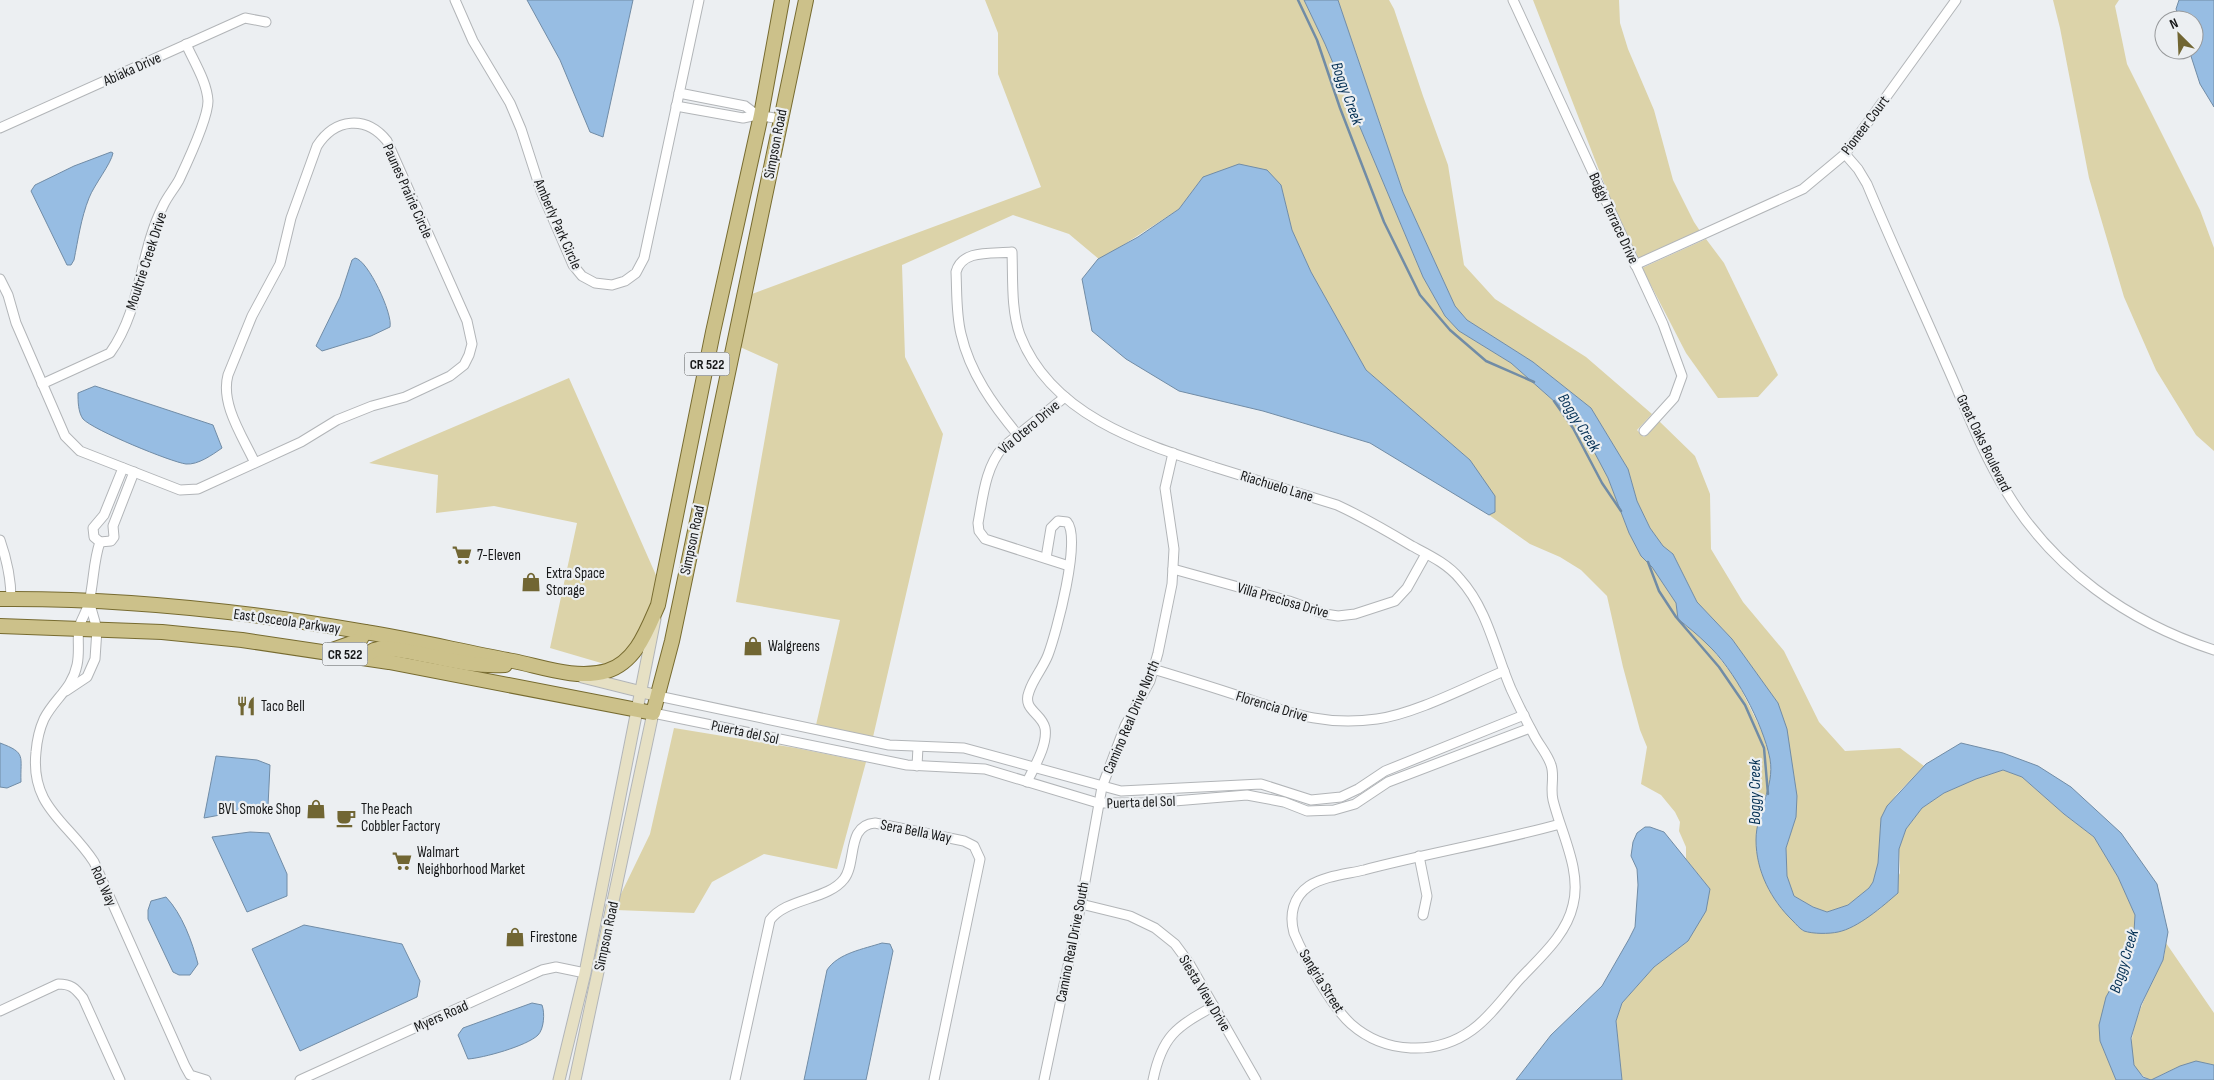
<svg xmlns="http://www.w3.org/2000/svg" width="2214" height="1080" font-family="'Sofia Sans Condensed',sans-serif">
<rect width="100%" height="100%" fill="#eceff2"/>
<!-- green -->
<g fill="#dcd3a9">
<path d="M 985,0 L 1304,0 L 1325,44 L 1423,277 L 1445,316 L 1459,331 L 1511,363 L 1564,410 L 1591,444 L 1608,478 L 1629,533 L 1641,556 L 1652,567 L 1676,603 L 1678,619 L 1708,644 L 1736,679 L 1763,734 L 1770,760 L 1771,780 L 1760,813 L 1756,839 L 1758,860 L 1768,888 L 1777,903 L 1803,931 L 1819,933 L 1839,932 L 1880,909 L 1900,873 L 1899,849 L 1906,829 L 1922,808 L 1944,793 L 1976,779 L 2003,770 L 2022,777 L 2064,814 L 2094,837 L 2118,877 L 2135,915 L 2133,948 L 2106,997 L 2100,1041 L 2116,1080 L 1622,1080 L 1616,1021 L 1622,1003 L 1654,967 L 1688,941 L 1710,889 L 1686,859 L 1686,847 L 1679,831 L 1680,822 L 1675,812 L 1661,795 L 1641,784 L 1647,747 L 1640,730 L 1623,667 L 1607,596 L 1581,570 L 1560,557 L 1530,544 L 1489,515 L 1495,512 L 1470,460 L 1366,370 L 1311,272 L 1292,230 L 1281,185 L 1203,177 L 1179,209 L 1100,260 L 1069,234 L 1013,215 L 902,265 L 905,357 L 943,434 L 873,737 L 816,725 L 840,620 L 736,602 L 778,364 L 740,347 L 752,294 L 1041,187 L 998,74 L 998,33 Z"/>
<path d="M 1338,0 L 1389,0 L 1394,9 L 1423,96 L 1448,165 L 1464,265 L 1495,299 L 1586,357 L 1652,414 L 1637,430 L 1644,437 L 1659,421 L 1695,456 L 1710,494 L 1711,549 L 1743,602 L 1784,651 L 1819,722 L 1845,751 L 1900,748 L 1924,766 L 1896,795 L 1881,818 L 1878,863 L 1873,882 L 1869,888 L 1848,905 L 1827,912 L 1813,907 L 1794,896 L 1787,876 L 1786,848 L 1796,817 L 1795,781 L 1778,703 L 1732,639 L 1697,602 L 1673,554 L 1663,546 L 1650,528 L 1637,501 L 1628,469 L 1591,408 L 1533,362 L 1467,320 L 1455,306 L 1403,192 Z"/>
<path d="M 1533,0 L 1619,0 L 1620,23 L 1628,49 L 1654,110 L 1673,180 L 1694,222 L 1700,231 L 1638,259 L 1611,201 Z"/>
<path d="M 2053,0 L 2119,0 L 2115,6 L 2127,64 L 2200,210 L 2214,248 L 2214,451 L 2196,435 L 2156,370 L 2124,297 L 2089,178 L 2060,28 Z"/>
<path d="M 1706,239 L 1724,263 L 1778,375 L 1758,397 L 1718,398 L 1686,353 L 1642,268 Z"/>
<path d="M 569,378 L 659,582 C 651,613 638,650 608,665 L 550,648 L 577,523 L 494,506 L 436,513 L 438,475 L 369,463 Z"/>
<path d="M 674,728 L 796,748 L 866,762 L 837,869 L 764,854 L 712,882 L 694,913 L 616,910 L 618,900 L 650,834 Z"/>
<path d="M 2166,943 L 2214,1013 L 2214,1065 C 2191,1059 2171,1070 2151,1080 C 2106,1063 2150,989 2162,962 C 2165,956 2165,949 2166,943 Z"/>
</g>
<!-- water -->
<g fill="#97bde3" stroke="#718ca6">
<path d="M 527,0 L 633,0 L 603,137 L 590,132 L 560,60 Z"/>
<path d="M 1304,0 L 1338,0 L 1403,192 L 1455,306 L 1467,320 L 1533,362 L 1591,408 L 1628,469 L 1637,501 L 1650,528 L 1663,546 L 1673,554 L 1697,602 L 1732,639 L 1778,703 L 1787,729 L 1797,796 L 1796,817 L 1786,848 L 1787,876 L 1794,896 L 1813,907 L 1827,912 L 1848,905 L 1869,888 L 1873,882 L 1878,863 L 1881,818 L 1887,806 L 1926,764 L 1961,743 L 2003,753 L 2038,766 L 2071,787 L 2121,833 L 2157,884 L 2168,932 L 2163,960 L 2141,1005 L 2131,1038 L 2134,1065 L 2143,1077 L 2151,1080 L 2116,1080 L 2100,1041 L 2099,1025 L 2106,997 L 2133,948 L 2135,915 L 2118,877 L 2094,837 L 2064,814 L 2022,777 L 2003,770 L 1976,779 L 1944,793 L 1922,808 L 1906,829 L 1899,849 L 1898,893 C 1883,906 1858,928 1838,932 C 1829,934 1813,934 1804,931 C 1800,929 1796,924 1793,921 C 1771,900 1756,871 1756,840 C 1756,812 1775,787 1770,759 C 1763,723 1734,669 1707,644 C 1698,635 1688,627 1678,619 L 1676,603 L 1652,567 L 1641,556 L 1629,533 L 1608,478 L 1590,444 L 1564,410 L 1511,363 L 1459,331 L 1445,316 L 1423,277 L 1325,44 Z"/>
<path d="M 2179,0 L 2214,0 L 2214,107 L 2200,84 L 2189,50 L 2194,50 L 2194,20 L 2180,20 L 2176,9 Z"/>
<path d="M 111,152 L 113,153 C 111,164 94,185 89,198 C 81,218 78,240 74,260 L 71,265 L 67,265 L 31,191 L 35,185 L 74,166 Z"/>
<path d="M 1239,164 L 1267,170 L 1281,185 L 1292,230 L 1311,272 L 1366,370 L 1470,460 L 1495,496 L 1495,512 L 1489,515 L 1370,443 L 1263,411 L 1179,391 L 1126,359 L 1092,331 L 1082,279 L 1098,259 L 1138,237 L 1179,209 L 1203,177 Z"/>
<path d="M 355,258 C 368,260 393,314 390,327 L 371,336 L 322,351 L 316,346 L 340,297 L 352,260 Z"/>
<path d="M 95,386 L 213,425 L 222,448 C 212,455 198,465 186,464 C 171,462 93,430 83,419 C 78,412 78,401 78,393 Z"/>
<path d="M 0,743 C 27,753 20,756 21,782 L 7,788 L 0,787 Z"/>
<path d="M 216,756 L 257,760 L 270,765 L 268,806 L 204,818 Z"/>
<path d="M 1645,827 L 1650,827 L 1664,832 L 1710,889 L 1706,911 L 1688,941 L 1654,967 L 1622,1003 L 1616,1021 L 1622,1080 L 1516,1080 L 1551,1035 L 1602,986 L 1629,939 L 1635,927 L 1638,885 L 1637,869 L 1631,856 L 1633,842 L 1637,833 Z"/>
<path d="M 250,832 L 269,833 L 287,874 L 287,896 L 247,912 L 212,837 Z"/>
<path d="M 166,897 C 182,914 192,941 198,964 L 190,975 L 179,975 L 173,972 L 148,919 L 148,910 L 151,901 Z"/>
<path d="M 304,925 L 402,944 L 420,981 L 417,997 L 300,1051 L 252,949 Z"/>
<path d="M 882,943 L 890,944 L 893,951 L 866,1080 L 804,1080 L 827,970 C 838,953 864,949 882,943 Z"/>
<path d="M 532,1003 L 542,1005 C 545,1013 544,1029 538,1035 C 527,1046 483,1058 468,1059 L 458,1035 L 463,1028 Z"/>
<path d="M 2196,1061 L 2214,1065 L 2214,1080 L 2151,1080 L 2180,1066 Z"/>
</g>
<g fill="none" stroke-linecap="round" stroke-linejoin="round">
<!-- stream -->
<g stroke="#718ca6" stroke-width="2.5">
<path d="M 1298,0 L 1317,40 L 1340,108 L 1384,222 L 1420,295 L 1450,330 L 1486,361 L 1534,382"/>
<path d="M 1554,401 L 1573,428 L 1602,483 L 1621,511"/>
<path d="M 1648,562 L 1659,591 L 1676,617 L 1719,667 L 1745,705 L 1764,748 L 1768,794"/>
</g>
<defs>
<g id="street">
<path d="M 455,0 L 473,41 L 510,103 L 521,129 L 541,191 L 573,265 L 582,276 L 595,283 L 612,285 L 625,281 L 636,273 L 644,258 L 699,0"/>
<path d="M 1513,0 L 1663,324 L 1682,376 L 1674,398 L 1644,431"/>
<path d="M 679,93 L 745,106 L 757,115"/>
<path d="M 676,106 L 743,118 L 757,115 L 780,119"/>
<path d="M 0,128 L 245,18 L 266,22"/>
<path d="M 1845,154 L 1858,169 L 1867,184 C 1892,244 1920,304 1946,364 C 1965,406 1981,451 2006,491 C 2053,569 2128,622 2214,650"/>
<path d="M 1635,265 L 1803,189 L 1845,154 L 1956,0"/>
<path d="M 0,279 L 8,295 L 16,323 L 65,436 L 80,451 L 180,490 L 198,489 L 301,442 L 337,420 L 372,406 L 405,397 L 450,376 L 464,365 L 469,355 L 472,344 L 467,321 L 387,141 C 366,115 335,118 317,146 L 291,218 L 280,264 L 252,316 L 228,375 C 220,404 243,437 255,463"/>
<path d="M 42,384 L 110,353 C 142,308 139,253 163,206 C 167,197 174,189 179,180 C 187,163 208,119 208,101 C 207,82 194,62 186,44"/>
<path d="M 1065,397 L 1003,447 C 985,468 983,497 978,523 L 979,531 L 985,539 L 1069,566"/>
<path d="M 1018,435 C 993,405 970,373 961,334 C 956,314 957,292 956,272 C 962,249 992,254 1012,252 C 1013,279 1011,310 1020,335 C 1051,415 1140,443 1214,467 C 1255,480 1296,492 1337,505 C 1363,517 1387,531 1412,546 C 1429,555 1448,564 1460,579 C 1488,610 1495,652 1511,689 C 1518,704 1525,719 1533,733 C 1538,744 1547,753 1551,765 C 1555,776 1550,788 1553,800 C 1561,833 1582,871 1573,905 C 1566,936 1539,958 1518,981 C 1504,997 1490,1017 1472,1030 C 1436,1056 1385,1054 1351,1024 C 1332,1007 1304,957 1294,933 C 1289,915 1293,897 1309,886 C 1324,876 1347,874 1364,870 C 1429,853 1495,842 1560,824"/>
<path d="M 123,468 L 104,515 L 93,528 L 94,537 L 100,542 L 111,541 L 114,537 L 113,526 L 134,472"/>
<path d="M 0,540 C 7,560 11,577 11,599"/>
<path d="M 100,542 C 93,562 94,582 89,602 C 87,611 82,618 79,627 C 77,639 80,652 77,665 C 72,689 54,699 44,719 C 39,730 37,740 36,752 C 30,807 68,822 94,862 L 185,1066 L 190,1075 L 206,1080"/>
<path d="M 1173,569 L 1289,601 L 1325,614 L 1338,616 L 1355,614 L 1395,601 L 1407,588 L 1426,554"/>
<path d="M 1153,669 C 1186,679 1219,689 1251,700 C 1296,715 1328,726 1377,719 C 1415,714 1468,686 1504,671"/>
<path d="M 66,691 L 87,677 L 95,659 L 97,629 L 89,601"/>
<path d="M 658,696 L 889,745 L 964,748 L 1121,791 L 1261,784 L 1311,800 L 1341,797 L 1358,789 L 1385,771 L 1524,715"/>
<path d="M 653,713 L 907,765 L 985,769 L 1098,803 L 1150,803 L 1247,795 L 1284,802 L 1307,811 L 1334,810 L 1355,804 L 1388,782 L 1530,728"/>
<path d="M 917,766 L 918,747"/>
<path d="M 1027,782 C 1034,767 1048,745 1045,728 C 1042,713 1022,710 1029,692 C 1033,679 1043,668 1048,655 C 1056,634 1082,538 1067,522 L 1058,521 L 1051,528 L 1046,558"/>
<path d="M 1419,856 L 1427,896 L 1423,915"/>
<path d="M 1081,904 L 1130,916 L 1155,928 L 1175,944 L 1189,963 L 1256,1080"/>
<path d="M 0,1011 L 58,984 C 71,984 75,988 83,998 L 120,1080"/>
<path d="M 300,1080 L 542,970 L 556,967 L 585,973"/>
<path d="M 735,1080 L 770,920 C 786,898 828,900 844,879 C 857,863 846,825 875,823 L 964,841 L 974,846 L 980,859 L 934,1080"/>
<path d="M 1044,1080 L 1081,904 L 1102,787 L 1125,726 L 1150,681 L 1158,653 L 1172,584 L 1174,549 L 1165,488 L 1173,453"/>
<path d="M 1153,1080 C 1162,1036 1176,1027 1214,1006"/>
</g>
<g id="secondary">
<path d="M 582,677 L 658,696"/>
<path d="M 559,1080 L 585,973 L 655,619"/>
<path d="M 575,1080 L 653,713"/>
</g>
<g id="primary">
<path d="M 0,599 C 122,598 245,611 365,632 C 415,640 464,652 513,661 C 543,667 576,680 607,671 C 636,662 647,630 658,605 L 713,332 L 761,115 L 782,0"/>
<path d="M 0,626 L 162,632 L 242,640 L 389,662 L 653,713 L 672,641 L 806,0"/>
<path d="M 332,650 L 360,640 L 365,632"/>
<path d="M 363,657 L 374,650 L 382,648 C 424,651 462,668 505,665"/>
</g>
</defs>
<!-- street casing -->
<use href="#street" stroke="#b2b5b8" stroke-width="11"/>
<!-- secondary casing -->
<use href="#secondary" stroke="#b2b5b8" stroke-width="13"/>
<!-- primary casing -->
<use href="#primary" stroke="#776b30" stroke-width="16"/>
<!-- street -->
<use href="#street" stroke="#fff" stroke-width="9"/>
<!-- secondary -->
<use href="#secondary" stroke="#e6e0c4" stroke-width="11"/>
<!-- primary -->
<use href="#primary" stroke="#ccc18a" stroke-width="14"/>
</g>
<!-- icons -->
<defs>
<symbol id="supermarket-bare" viewBox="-9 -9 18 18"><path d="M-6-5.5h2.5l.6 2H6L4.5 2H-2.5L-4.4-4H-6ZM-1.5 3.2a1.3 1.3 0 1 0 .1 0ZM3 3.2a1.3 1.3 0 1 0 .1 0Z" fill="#716633" stroke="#eceff2" stroke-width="2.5" paint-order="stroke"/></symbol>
<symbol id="shop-bare" viewBox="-9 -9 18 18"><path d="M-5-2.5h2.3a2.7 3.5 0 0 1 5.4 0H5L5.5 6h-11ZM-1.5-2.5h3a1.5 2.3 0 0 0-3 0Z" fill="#716633" stroke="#eceff2" stroke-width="2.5" paint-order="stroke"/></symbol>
<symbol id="restaurant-bare" viewBox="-9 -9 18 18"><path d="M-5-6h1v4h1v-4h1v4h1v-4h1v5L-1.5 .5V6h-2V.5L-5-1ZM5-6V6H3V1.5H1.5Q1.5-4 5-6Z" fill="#716633" stroke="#eceff2" stroke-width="2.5" paint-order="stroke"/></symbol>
<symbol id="cafe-bare" viewBox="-9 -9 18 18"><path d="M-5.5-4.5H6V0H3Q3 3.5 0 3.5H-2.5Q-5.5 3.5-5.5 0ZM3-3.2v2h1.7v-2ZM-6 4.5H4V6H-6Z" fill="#716633" stroke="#eceff2" stroke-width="2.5" paint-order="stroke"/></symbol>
</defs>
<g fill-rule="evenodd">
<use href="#supermarket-bare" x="448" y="541" width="28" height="28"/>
<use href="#shop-bare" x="517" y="568" width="28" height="28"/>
<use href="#shop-bare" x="739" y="632" width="28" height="28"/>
<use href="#restaurant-bare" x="232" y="692" width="28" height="28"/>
<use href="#shop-bare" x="302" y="795" width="28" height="28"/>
<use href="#cafe-bare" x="332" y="804" width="28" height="28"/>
<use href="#supermarket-bare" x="388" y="847" width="28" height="28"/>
<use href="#shop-bare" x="501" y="923" width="28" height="28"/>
</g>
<g text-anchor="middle" stroke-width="4.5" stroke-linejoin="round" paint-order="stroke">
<!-- shield labels -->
<g fill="#eceff2" stroke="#57585a" stroke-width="1">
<rect x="684.5" y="352.5" width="45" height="23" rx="4"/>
<rect x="322.5" y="642.5" width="45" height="23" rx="4"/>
</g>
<g font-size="14" font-weight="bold" fill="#171819">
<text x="707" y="369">CR 522</text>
<text x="345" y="659">CR 522</text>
</g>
<!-- street labels -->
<g font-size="15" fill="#171819" stroke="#eceff2">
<text transform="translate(132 69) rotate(-24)" y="5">Abiaka Drive</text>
<text transform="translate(1865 125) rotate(-53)" y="5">Pioneer Court</text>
<text transform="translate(775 144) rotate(-79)" y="5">Simpson Road</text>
<text transform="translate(408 191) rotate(66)" y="5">Paunes Prairie Circle</text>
<text transform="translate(1614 218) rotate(65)" y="5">Boggy Terrace Drive</text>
<text transform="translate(558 224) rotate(66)" y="5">Amberly Park Circle</text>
<text transform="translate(146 261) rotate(-72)" y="5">Moultrie Creek Drive</text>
<text transform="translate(1029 427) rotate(-40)" y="5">Via Otero Drive</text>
<text transform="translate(1984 443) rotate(64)" y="5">Great Oaks Boulevard</text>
<text transform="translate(1277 486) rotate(17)" y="5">Riachuelo Lane</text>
<text transform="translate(692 540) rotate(-78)" y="5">Simpson Road</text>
<text transform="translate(1283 600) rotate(16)" y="5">Villa Preciosa Drive</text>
<text transform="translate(287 621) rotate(8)" y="5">East Osceola Parkway</text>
<text transform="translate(1272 706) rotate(17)" y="5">Florencia Drive</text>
<text transform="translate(1131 717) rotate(-67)" y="5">Camino Real Drive North</text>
<text transform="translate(745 732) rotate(12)" y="5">Puerta del Sol</text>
<text transform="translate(1141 802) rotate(-2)" y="5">Puerta del Sol</text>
<text transform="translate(916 831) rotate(11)" y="5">Sera Bella Way</text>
<text transform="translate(104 886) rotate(66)" y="5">Rob Way</text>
<text transform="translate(606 936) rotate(-78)" y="5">Simpson Road</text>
<text transform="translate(1072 942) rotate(-79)" y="5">Camino Real Drive South</text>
<text transform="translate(1322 981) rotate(58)" y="5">Sangria Street</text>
<text transform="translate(1205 993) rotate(59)" y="5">Siesta View Drive</text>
<text transform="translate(441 1016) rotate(-24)" y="5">Myers Road</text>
</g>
<!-- poi labels -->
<g font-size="15" fill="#171819" stroke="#eceff2" text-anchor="start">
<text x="477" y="560">7-Eleven</text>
<text x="546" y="578">Extra Space<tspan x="546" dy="17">Storage</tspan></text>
<text x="768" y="651">Walgreens</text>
<text x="261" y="711">Taco Bell</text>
<text x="301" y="814" text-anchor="end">BVL Smoke Shop</text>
<text x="361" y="814">The Peach<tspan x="361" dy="17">Cobbler Factory</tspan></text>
<text x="417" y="857">Walmart<tspan x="417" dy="17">Neighborhood Market</tspan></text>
<text x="530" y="942">Firestone</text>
</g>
<!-- water labels -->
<g font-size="16" font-style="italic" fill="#043054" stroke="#eceff2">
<text transform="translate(1348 93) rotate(70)" y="6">Boggy Creek</text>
<text transform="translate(1580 422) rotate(58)" y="6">Boggy Creek</text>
<text transform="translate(1754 792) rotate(-90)" y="6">Boggy Creek</text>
<text transform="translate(2123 961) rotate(-73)" y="6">Boggy Creek</text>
</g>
</g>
<!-- north arrow -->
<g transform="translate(2179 35) rotate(336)"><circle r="24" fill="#eceff2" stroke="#97999b"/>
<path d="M0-4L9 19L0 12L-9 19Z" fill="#716633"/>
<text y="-8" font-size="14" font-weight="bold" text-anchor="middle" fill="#171819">N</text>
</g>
</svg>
